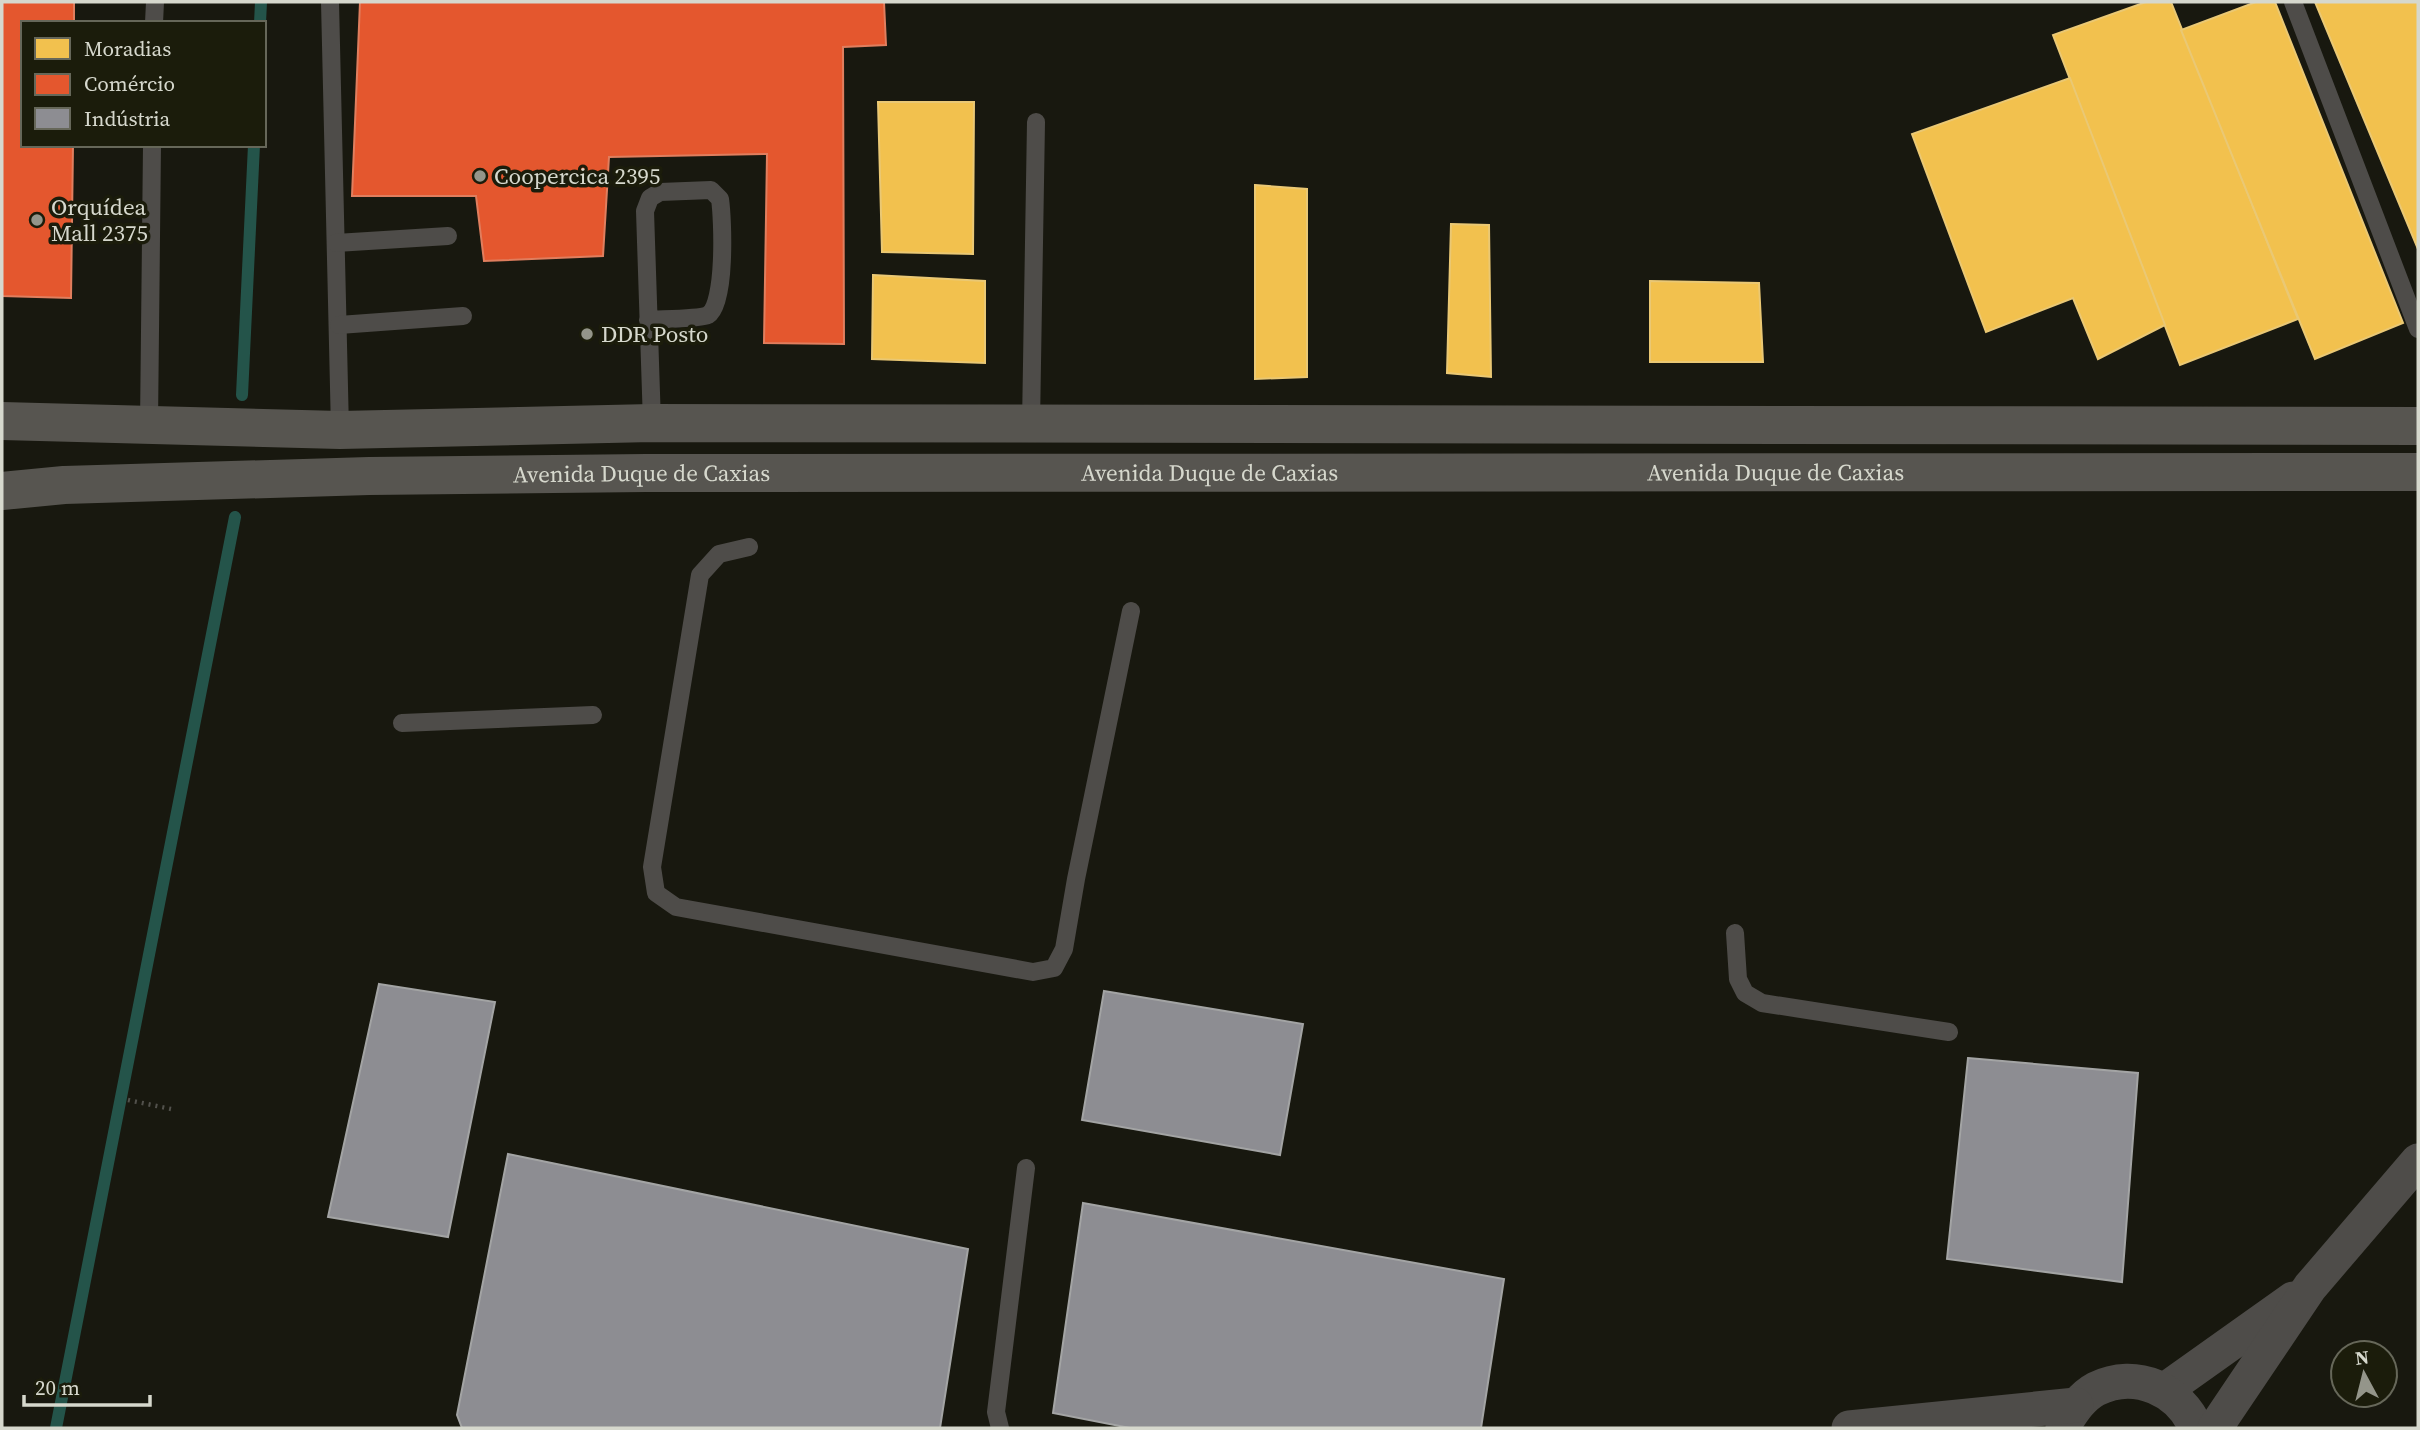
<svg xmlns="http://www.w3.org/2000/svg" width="2420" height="1430" font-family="'Source Serif 4',serif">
<rect width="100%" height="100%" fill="#18180f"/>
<!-- homes -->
<g fill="#f2c14e" stroke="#eac874" stroke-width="2">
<path d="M 2146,2 L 2171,2 L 2298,319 L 2180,365 L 2053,35 Z"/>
<path d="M 2256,2 L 2275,2 L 2403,323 L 2315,359 L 2181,30 Z"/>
<path d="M 2315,2 L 2418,2 L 2418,249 Z"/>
<path d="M 2070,78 L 2165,325 L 2098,359 L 2073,298 L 1986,332 L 1912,134 Z"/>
<path d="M 878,102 L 974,102 L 973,254 L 882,252 Z"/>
<path d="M 1255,185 L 1307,189 L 1307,377 L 1255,379 Z"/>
<path d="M 1451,224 L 1489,225 L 1491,377 L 1447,373 Z"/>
<path d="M 873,275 L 985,281 L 985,363 L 872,359 Z"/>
<path d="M 1650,281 L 1759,283 L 1763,362 L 1650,362 Z"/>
</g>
<!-- shops -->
<g fill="#e4572e" stroke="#e07e5e" stroke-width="2">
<path d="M 2,2 L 74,2 L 74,23 L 23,23 L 23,145 L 73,145 L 71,298 L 2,296 Z"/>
<path d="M 360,2 L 884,2 L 886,45 L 843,47 L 844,344 L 764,343 L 767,154 L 609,157 L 603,256 L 484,261 L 476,196 L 352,196 Z"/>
</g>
<!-- industry -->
<g fill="#8d8d92" stroke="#a3a4a4" stroke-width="2">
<path d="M 379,984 L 495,1002 L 448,1237 L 328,1217 Z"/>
<path d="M 1104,991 L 1303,1024 L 1280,1155 L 1082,1120 Z"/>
<path d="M 1968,1058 L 2138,1073 L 2122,1282 L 1947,1259 Z"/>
<path d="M 508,1154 L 968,1249 L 940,1428 L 462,1428 L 457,1415 Z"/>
<path d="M 1083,1203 L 1504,1279 L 1481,1428 L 1130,1428 L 1053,1413 Z"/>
</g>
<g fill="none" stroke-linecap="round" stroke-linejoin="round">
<!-- stream -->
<g stroke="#24544a" stroke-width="12">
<path d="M 260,23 L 261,2"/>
<path d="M 242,395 L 254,145"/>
<path d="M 56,1428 L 235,517"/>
</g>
<!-- path -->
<path stroke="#52514c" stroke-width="4.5" stroke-dasharray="2 5" stroke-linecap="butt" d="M 128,1100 L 171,1109"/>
<!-- service -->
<g stroke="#4e4c49" stroke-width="18">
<path d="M 330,2 L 340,430"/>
<path d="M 2293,2 L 2418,329"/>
<path d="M 154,23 L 155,2"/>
<path d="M 336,243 L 448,236"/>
<path d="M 648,320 C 660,319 700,319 708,315 C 726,304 723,220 720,199 L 711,190 L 660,192 L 650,198 L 645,211 L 652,423"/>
<path d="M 339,325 L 463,316"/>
<path d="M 149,424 L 152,145"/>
<path d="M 1031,424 L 1036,122"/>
<path d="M 749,547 L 719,554 L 700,575 L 652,867 L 656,893 L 676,907 L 1033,972 L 1054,968 L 1064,949 L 1076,879 L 1131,611"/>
<path d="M 402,723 L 593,715"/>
<path d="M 1735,933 L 1738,979 L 1745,993 L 1762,1003 L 1949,1032"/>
<path d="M 1000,1428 L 996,1412 L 1026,1168"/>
</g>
<!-- minor -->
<g stroke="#4e4c49" stroke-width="35">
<path d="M 2165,1390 L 2293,1299"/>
<path d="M 2063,1426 C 2072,1412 2081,1397 2096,1389 C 2136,1369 2180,1390 2196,1428"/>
<path d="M 1849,1428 L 2076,1405"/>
<path d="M 2215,1428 L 2310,1287 L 2418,1161"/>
</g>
<!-- primary -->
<g stroke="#575550" stroke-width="38">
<path d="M 2,421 L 340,430 L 652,423 L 2418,426"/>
<path id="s1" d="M 2,491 L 64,485 L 369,476 L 646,473 L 2418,472"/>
</g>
</g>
<!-- markers -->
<g fill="#94958a" stroke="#1b1c0b" stroke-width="2.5">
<circle cx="480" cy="176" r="7"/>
<circle cx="37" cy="220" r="7"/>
<circle cx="587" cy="334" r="7"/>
</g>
<g text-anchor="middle" stroke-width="7" stroke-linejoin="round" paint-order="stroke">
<!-- poi labels -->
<g font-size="23" fill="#d6d8cd" stroke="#1b1c0b" text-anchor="start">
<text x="494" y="184">Coopercica 2395</text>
<text x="51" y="215">Orquídea<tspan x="51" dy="26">Mall 2375</tspan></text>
<text x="601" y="342">DDR Posto</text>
</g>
<!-- street labels -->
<g font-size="23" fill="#d6d8cd" stroke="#1b1c0b">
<text dy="8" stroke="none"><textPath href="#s1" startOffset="1208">Avenida Duque de Caxias</textPath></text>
<text dy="8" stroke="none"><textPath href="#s1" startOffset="1774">Avenida Duque de Caxias</textPath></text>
<text dy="8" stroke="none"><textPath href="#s1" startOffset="640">Avenida Duque de Caxias</textPath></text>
</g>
</g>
<!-- border -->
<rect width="2420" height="1430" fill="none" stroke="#d6d8cd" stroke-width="7"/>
<!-- legend -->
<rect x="21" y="21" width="245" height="126" fill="#1b1c0b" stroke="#666759" stroke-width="2"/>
<rect x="35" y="38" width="35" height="21" fill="#f2c14e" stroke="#666759" stroke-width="2"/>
<text x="84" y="56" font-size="21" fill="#d6d8cd">Moradias</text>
<rect x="35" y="74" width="35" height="21" fill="#e4572e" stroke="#666759" stroke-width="2"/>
<text x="84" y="91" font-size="21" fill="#d6d8cd">Comércio</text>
<rect x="35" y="108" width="35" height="21" fill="#8d8d92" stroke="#666759" stroke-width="2"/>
<text x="84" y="126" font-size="21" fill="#d6d8cd">Indústria</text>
<!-- north arrow -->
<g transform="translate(2364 1374) rotate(353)"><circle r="33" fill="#1b1c0b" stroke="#666759" stroke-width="2"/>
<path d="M0-5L12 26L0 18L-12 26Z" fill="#94958a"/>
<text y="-10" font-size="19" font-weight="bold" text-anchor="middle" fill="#d6d8cd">N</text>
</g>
<!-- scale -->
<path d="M24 1395v10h126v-10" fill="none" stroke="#d6d8cd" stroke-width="3.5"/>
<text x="35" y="1395" font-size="21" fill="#d6d8cd" stroke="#1b1c0b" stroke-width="5" paint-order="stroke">20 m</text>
</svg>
